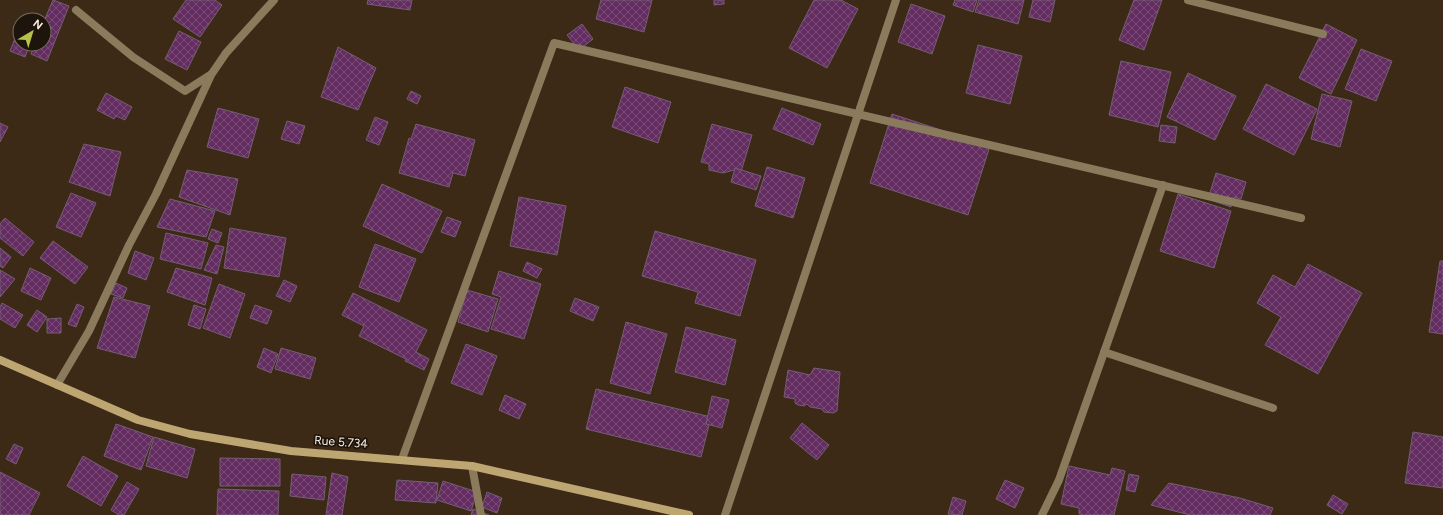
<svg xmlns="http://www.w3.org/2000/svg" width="1443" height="515" font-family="Figtree,sans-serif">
<defs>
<pattern id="building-cross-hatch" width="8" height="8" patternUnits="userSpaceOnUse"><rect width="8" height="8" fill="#642d62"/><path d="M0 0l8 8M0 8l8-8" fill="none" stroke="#7b4c78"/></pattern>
</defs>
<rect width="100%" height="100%" fill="#3c2a16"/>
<!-- building -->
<g fill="url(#building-cross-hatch)" stroke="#745e73">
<path d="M 53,0 L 69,6 L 47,61 L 31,54 L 35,44 L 44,44 L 44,21 Z"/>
<path d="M 186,0 L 215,0 L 222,5 L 200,37 L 173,19 Z"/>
<path d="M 368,0 L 412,0 L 410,10 L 367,4 Z"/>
<path d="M 601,0 L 652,0 L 644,32 L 596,19 Z"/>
<path d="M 714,0 L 724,0 L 724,4 L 714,5 Z"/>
<path d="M 814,0 L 841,0 L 858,9 L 827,68 L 789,48 Z"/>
<path d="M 955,0 L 977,0 L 973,12 L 953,5 Z"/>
<path d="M 979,0 L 1024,0 L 1018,24 L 975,12 Z"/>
<path d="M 1033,0 L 1055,0 L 1050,22 L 1029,17 Z"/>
<path d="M 1134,0 L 1162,0 L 1144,50 L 1119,40 Z"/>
<path d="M 911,4 L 945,16 L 932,54 L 898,42 Z"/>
<path d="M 582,24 L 593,39 L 579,50 L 567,35 Z"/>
<path d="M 1326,24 L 1357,40 L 1331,94 L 1299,78 Z"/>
<path d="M 20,26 L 20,44 L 30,44 L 25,57 L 10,51 Z"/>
<path d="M 179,31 L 201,42 L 187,70 L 165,59 Z"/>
<path d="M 978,45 L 1022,56 L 1010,104 L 966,93 Z"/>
<path d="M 338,47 L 376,68 L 358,110 L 321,97 Z"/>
<path d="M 1361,49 L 1392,61 L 1376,101 L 1345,89 Z"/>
<path d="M 1121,61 L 1171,72 L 1158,127 L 1109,115 Z"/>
<path d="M 1188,73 L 1236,96 L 1215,140 L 1167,117 Z"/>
<path d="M 1266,84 L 1317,109 L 1294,155 L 1243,129 Z"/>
<path d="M 625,87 L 671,102 L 658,143 L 612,127 Z"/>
<path d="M 411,91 L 421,96 L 417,104 L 407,99 Z"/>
<path d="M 106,93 L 132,107 L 125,120 L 116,116 L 114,119 L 97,110 Z"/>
<path d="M 1322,94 L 1352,101 L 1340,147 L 1311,139 Z"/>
<path d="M 218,108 L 259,119 L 248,158 L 207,147 Z"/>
<path d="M 782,108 L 821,124 L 813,145 L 773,129 Z"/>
<path d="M 892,114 L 990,146 L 968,215 L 870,183 Z"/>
<path d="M 375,117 L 388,122 L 379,145 L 366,140 Z"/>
<path d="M 287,121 L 305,126 L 299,144 L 281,139 Z"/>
<path d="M 0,123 L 8,127 L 0,142 Z"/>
<path d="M 416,124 L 475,140 L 465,176 L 453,173 L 449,187 L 399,173 L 409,138 L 411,139 Z"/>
<path d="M 712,124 L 752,135 L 741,172 L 734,170 L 723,173 L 709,170 L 709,164 L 701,162 Z"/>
<path d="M 1161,125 L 1177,127 L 1175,143 L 1159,141 Z"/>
<path d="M 84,144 L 121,152 L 110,196 L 69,182 Z"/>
<path d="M 767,167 L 805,178 L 793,218 L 755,206 Z"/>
<path d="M 735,168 L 761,176 L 756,190 L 731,182 Z"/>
<path d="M 187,170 L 238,179 L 230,215 L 179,197 Z"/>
<path d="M 1216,173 L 1246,182 L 1241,199 L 1234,197 L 1231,207 L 1208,199 Z"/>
<path d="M 382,184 L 442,211 L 422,253 L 363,226 Z"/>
<path d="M 71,193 L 96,203 L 81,237 L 56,227 Z"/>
<path d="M 1178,194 L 1231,211 L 1214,268 L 1160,251 Z"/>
<path d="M 519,197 L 566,206 L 557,255 L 510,246 Z"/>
<path d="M 170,199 L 215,211 L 206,237 L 157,227 Z"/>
<path d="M 447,217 L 461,222 L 455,237 L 441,232 Z"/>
<path d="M 5,218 L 34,242 L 23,256 L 0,238 L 0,224 Z"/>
<path d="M 230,228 L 286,238 L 279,277 L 224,268 Z"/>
<path d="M 212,229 L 222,233 L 218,243 L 208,239 Z"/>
<path d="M 655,231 L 756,260 L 740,316 L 695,303 L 698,292 L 642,276 Z"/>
<path d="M 166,233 L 208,243 L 201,269 L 160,259 Z"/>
<path d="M 53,241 L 88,267 L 75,284 L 40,258 Z"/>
<path d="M 375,244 L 416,259 L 399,302 L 359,287 Z"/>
<path d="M 216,245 L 224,247 L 217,274 L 204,270 Z"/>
<path d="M 0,248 L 11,257 L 3,268 L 0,266 Z"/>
<path d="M 135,251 L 154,258 L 146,280 L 128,273 Z"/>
<path d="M 1440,261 L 1443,261 L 1443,334 L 1429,332 Z"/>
<path d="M 527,262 L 542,269 L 537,278 L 523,271 Z"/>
<path d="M 1308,264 L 1362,293 L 1318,374 L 1265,345 L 1281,317 L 1257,303 L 1273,275 L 1295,287 Z"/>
<path d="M 30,268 L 51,278 L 41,300 L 21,291 Z"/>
<path d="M 176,268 L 212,278 L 205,305 L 167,292 Z"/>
<path d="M 0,270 L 15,279 L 0,297 Z"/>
<path d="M 499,271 L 541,284 L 524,339 L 491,329 L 501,297 L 492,294 Z"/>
<path d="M 284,280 L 297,286 L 290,302 L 276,296 Z"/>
<path d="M 116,283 L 127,288 L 123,298 L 111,294 Z"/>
<path d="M 219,284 L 245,294 L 230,338 L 203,328 Z"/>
<path d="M 467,290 L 498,299 L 488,332 L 458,322 Z"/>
<path d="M 353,293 L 427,330 L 416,352 L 429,359 L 424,370 L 405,361 L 406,359 L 359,336 L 364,326 L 342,315 Z"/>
<path d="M 114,297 L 150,306 L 135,358 L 97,348 Z"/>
<path d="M 575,298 L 599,307 L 593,321 L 570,311 Z"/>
<path d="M 2,303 L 23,315 L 15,328 L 0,319 L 0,307 Z"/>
<path d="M 77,304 L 84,307 L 76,327 L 68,324 Z"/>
<path d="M 194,305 L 206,309 L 200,329 L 188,325 Z"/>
<path d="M 255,305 L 272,311 L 267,324 L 250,318 Z"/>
<path d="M 37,310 L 47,317 L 37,332 L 27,325 Z"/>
<path d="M 61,318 L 61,333 L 47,333 L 47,319 Z"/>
<path d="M 626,322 L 667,334 L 650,394 L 610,383 Z"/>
<path d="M 686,327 L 736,340 L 725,385 L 675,372 Z"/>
<path d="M 466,344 L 497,356 L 482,395 L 451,383 Z"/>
<path d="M 264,348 L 278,354 L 271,373 L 257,367 Z"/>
<path d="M 281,348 L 316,358 L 310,379 L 275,369 Z"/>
<path d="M 814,368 L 840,372 L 837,411 L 833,413 L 824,412 L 822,409 L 810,407 L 807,404 L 804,406 L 798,405 L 795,403 L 795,399 L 784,397 L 788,370 L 810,375 Z"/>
<path d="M 596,389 L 711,417 L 701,457 L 586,429 Z"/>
<path d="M 505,395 L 526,404 L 519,419 L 499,410 Z"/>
<path d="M 712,396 L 729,400 L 722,428 L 706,424 Z"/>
<path d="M 802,423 L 829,445 L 817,460 L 790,438 Z"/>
<path d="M 116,424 L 153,437 L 141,470 L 104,456 Z"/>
<path d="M 1413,432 L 1443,437 L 1443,488 L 1405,483 Z"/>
<path d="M 154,437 L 195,449 L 187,478 L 146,466 Z"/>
<path d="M 14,444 L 23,448 L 16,464 L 6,459 Z"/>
<path d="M 83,456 L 118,476 L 101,506 L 67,486 Z"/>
<path d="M 220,458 L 280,459 L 280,486 L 220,486 Z"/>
<path d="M 1069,466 L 1110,475 L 1112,468 L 1125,471 L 1114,515 L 1080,515 L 1079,513 L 1079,508 L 1061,504 Z"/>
<path d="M 0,472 L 40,493 L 29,515 L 0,515 Z"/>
<path d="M 332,473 L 348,477 L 342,515 L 326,515 Z"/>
<path d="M 292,474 L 326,477 L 324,500 L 290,496 Z"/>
<path d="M 1129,474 L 1139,476 L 1135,492 L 1126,490 Z"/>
<path d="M 397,480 L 438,483 L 436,503 L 395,500 Z"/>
<path d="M 1005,480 L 1024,488 L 1015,508 L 996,499 Z"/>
<path d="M 443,481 L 477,492 L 471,511 L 437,500 Z"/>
<path d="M 127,482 L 139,489 L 124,515 L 119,515 L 111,510 Z"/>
<path d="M 1169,483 L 1240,498 L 1273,508 L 1270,515 L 1190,515 L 1151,505 Z"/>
<path d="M 218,489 L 279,491 L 278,515 L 217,515 Z"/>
<path d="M 487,492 L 502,498 L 497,513 L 482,507 Z"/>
<path d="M 1333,495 L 1348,504 L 1342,514 L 1327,505 Z"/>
<path d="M 953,497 L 966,501 L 962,515 L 948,514 Z"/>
<path d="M 473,509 L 489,515 L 471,515 Z"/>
</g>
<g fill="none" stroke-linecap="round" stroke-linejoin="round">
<!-- street -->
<g stroke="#8a7b5c" stroke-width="8">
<path d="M 1188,0 L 1323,34"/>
<path d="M 76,10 L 133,57 L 185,91 L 210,75"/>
<path d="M 1104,352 L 1273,408"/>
<path d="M 57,385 L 89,331 L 129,245 L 156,194 L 211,75 L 226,53 L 274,0"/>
<path d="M 402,459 L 554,43 L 1301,218"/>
<path d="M 472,466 L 481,515"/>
<path d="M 725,515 L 896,0"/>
<path d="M 1042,515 L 1059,480 L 1163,185"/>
</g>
<!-- secondary -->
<path stroke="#bea673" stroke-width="8" d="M 0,360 L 138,420 L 190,434 L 291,451 L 472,466 L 689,515"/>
</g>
<g text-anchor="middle" stroke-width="3.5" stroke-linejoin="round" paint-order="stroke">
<!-- street labels -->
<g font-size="12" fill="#fbefe2" stroke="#1d150c">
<text transform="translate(341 442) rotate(4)" y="4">Rue 5.734</text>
</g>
</g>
<!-- north arrow -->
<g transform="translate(32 32) rotate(38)"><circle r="19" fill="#1d150c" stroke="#766c62"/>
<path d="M0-3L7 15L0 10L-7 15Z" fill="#b6c148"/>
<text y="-6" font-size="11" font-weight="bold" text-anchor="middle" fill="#fbefe2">N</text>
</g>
</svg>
